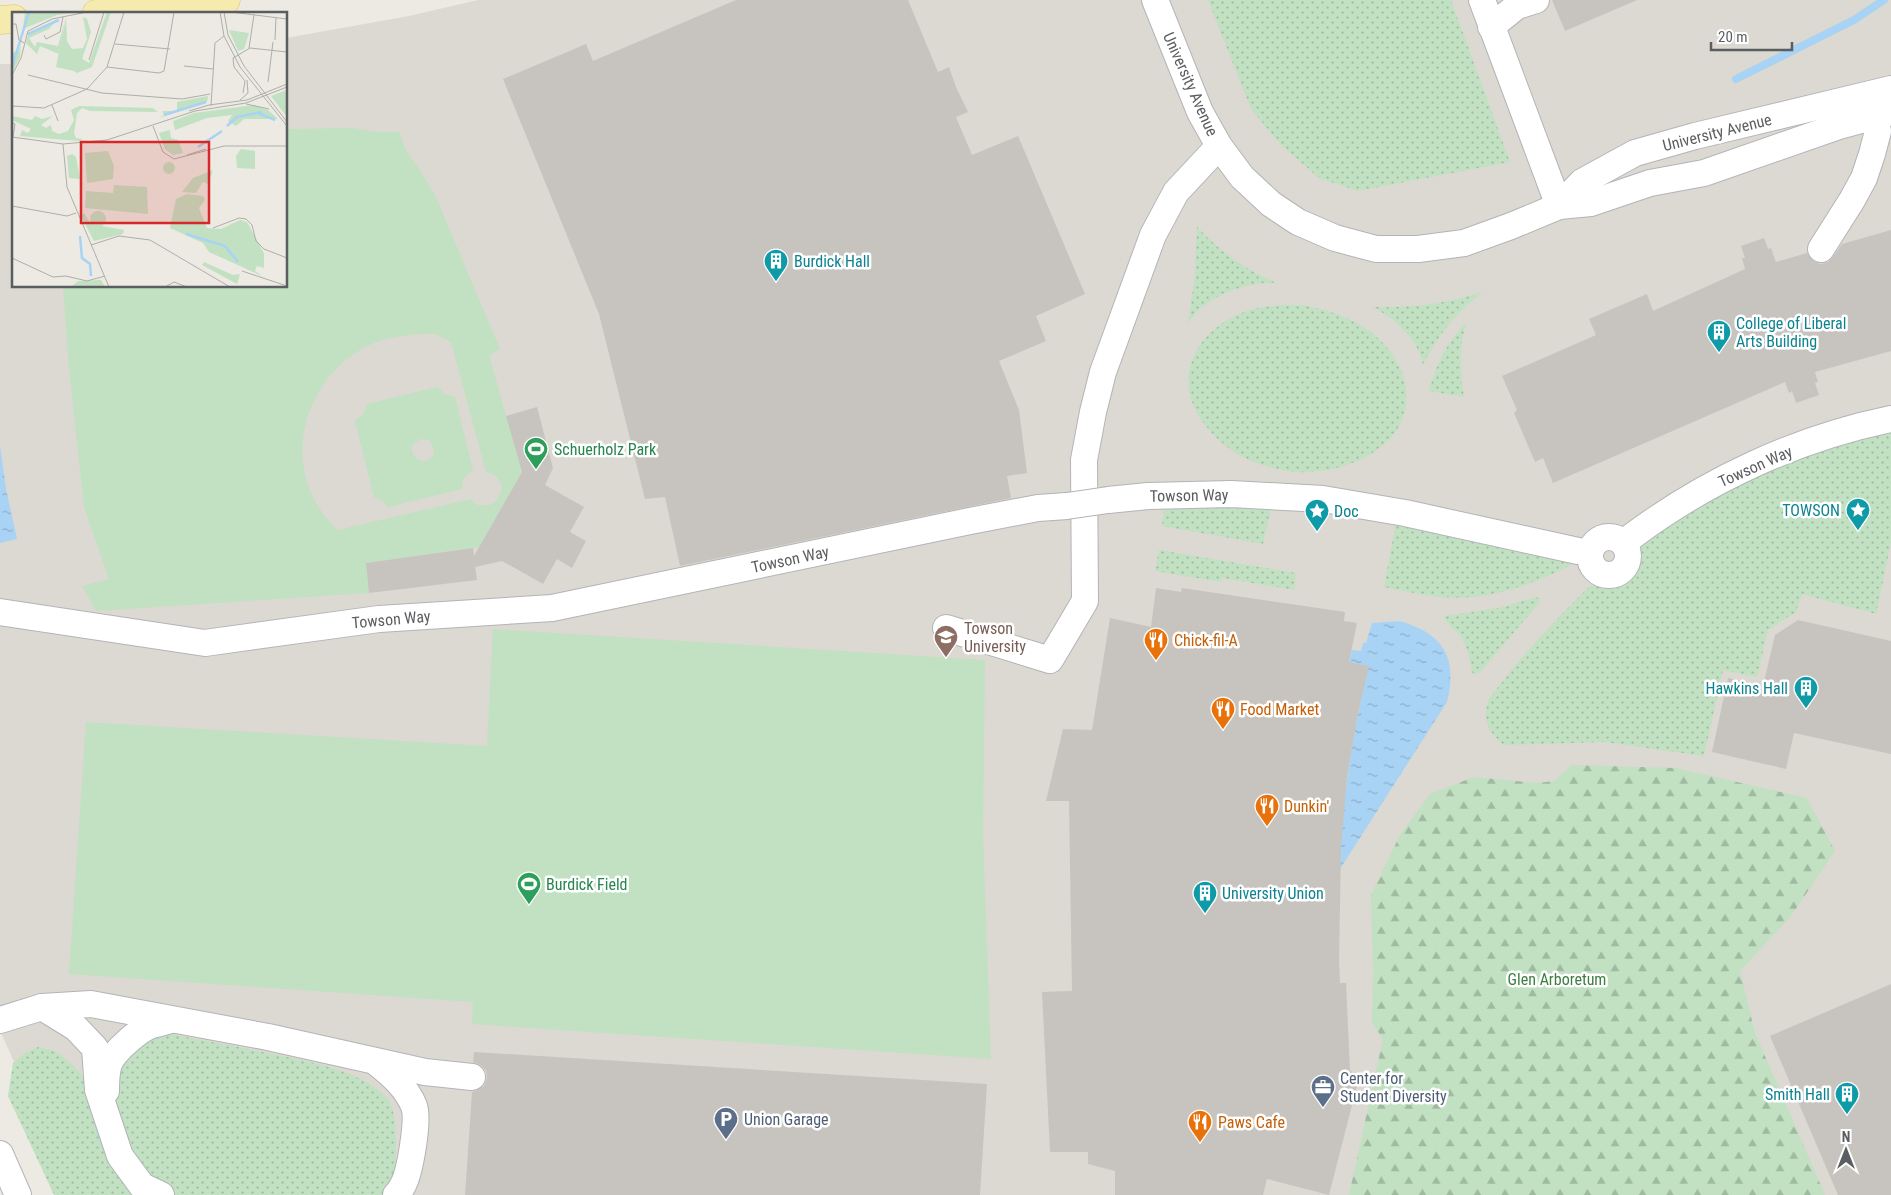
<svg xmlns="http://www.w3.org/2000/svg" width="1891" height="1195" font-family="'Roboto Condensed',sans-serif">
<defs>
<pattern id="grass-dots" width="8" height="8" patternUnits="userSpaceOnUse" patternTransform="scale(1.25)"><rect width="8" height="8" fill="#c1e1c2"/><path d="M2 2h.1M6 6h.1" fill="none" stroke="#a0baa1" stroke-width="1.8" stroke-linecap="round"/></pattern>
<pattern id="forest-firs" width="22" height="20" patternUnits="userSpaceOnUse" patternTransform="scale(1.25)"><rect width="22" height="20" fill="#c1e1c2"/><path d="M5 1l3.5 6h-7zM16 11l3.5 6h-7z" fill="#a0baa1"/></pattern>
<pattern id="water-ripples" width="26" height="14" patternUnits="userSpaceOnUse" patternTransform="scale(1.25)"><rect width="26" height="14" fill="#a9d3f5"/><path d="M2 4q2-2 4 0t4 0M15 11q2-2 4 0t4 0" fill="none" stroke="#8daeca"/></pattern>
</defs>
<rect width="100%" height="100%" fill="#eceae2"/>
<!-- education -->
<path fill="#dbd9d1" d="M 478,0 L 1891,0 L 1891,1195 L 72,1195 L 0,1030 L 0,64 L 14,64 L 14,286 L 286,286 L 286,38 L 409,16 Z"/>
<!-- grass -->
<g fill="url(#grass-dots)">
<path d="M 1208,0 L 1451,0 L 1510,162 L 1358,191 L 1319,178 L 1280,144 L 1251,109 Z"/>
<path d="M 1197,227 C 1220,251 1246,271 1278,283 C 1250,280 1201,297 1188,324 L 1195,276 Z"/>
<path d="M 1482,292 C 1453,317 1441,331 1423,365 C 1419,340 1394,317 1372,307 C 1410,308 1446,304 1482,292 Z"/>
<path d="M 1303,305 C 1327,310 1349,316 1369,331 C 1385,342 1397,358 1403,376 C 1422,437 1359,471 1307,472 C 1288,473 1269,468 1252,461 C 1232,453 1215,439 1202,421 C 1169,374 1201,325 1250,310 C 1267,305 1285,305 1303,305 Z"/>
<path d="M 1467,322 C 1458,346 1460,372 1464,397 L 1429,391 C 1436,364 1447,342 1467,322 Z"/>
<path d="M 1891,429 L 1891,542 L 1876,614 L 1802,594 L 1796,612 L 1768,630 L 1757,677 L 1723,670 L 1704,756 L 1604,742 L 1504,745 C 1489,733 1482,721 1488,702 C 1490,695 1499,687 1503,681 C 1531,645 1562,613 1594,582 C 1621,594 1642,573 1636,546 L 1681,515 L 1781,463 Z"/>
<path d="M 1213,507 L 1271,508 L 1263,544 L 1162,526 L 1164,508 Z"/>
<path d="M 1396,523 L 1578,561 C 1536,584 1490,601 1442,597 C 1422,595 1403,591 1384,587 Z"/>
<path d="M 1159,550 L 1296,573 L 1294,590 L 1222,578 L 1221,582 L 1155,571 Z"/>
<path d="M 1536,597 L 1540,599 L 1540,602 L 1481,671 L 1474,675 L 1472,672 C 1470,659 1467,645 1459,634 C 1454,628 1445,623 1444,616 L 1499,608 Z"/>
<path d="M 171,1034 C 200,1040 229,1045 258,1051 C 294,1059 360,1068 386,1097 C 396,1109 396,1130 396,1145 C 396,1162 396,1181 383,1195 L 171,1195 L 156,1184 L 134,1159 L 115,1113 L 113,1092 L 119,1069 L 131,1054 L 148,1041 Z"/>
<path d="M 38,1047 L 55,1051 L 73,1065 L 84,1078 L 91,1110 L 141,1195 L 54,1195 L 8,1096 L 13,1063 L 24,1054 Z"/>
</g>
<!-- forest -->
<path fill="url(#forest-firs)" d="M 1572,765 L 1675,768 L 1807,798 L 1835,851 L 1791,916 L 1740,971 L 1755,1033 L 1825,1195 L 1349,1195 L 1383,1039 L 1372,1023 L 1373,971 L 1371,895 L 1400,835 L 1430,794 L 1474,777 L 1538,783 L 1554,781 Z"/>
<!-- pitch -->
<g fill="#c1e1c2" fill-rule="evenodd">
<path d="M 353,128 L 376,132 L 399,132 L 407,153 L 418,167 L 435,195 L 500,349 L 489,355 L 522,472 L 479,547 L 366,563 L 369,593 L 96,611 L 82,586 L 109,579 L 84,507 L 68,358 L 63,286 L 286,286 L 286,129 ZM 419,334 L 435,334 L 451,342 L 486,472 C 506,476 506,496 490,505 L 477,505 L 471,499 L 338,530 C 282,480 295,392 357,352 C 376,339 397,336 419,334 Z"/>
<path d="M 437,387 L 446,395 L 455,396 L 473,471 C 466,474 461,480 462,489 L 388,507 L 383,501 L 374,497 L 355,421 L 364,413 L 367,404 ZM 420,439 L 429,440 L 434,449 L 433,456 L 426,461 L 418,460 L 412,453 L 412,445 Z"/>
<path d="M 493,629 L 985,660 L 983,835 L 991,1059 L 472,1024 L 473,1002 L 69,974 L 86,722 L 487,746 Z"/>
</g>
<!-- water -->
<g fill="url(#water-ripples)">
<path d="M 0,445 L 6,489 L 17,539 L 0,543 Z"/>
<path d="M 1399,621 C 1443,633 1458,657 1447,702 L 1340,869 C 1341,800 1353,733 1368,666 L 1349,662 L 1352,650 L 1361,651 L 1363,643 L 1366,643 L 1372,623 Z"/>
</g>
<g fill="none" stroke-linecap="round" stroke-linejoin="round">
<!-- stream -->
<path stroke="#a9d3f5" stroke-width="8" d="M 1736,79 L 1854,20 L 1884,0"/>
</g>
<!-- building -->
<g fill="#c7c4bf">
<path d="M 736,0 L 908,0 L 938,72 L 949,67 L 956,87 L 968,112 L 956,117 L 972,155 L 1018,136 L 1085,294 L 1036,316 L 1046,341 L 999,361 L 1019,410 L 1027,473 L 1007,476 L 1011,498 L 680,566 L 665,497 L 645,499 L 599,314 L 503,79 L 586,44 L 593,61 Z"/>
<path d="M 1552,0 L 1637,0 L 1565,31 Z"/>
<path d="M 1891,230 L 1891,351 L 1815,372 L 1818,382 L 1815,383 L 1819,395 L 1796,403 L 1792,391 L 1789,393 L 1785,382 L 1553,483 L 1543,458 L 1535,462 L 1514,413 L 1517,410 L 1502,376 L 1596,335 L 1589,319 L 1647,294 L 1653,311 L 1745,269 L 1742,258 L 1745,258 L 1741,246 L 1764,238 L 1768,249 L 1771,248 L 1776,262 L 1807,253 L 1813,261 L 1821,264 L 1828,262 L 1833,257 L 1842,244 Z"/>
<path d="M 537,407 L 553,468 L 545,485 L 584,507 L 570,532 L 586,541 L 572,568 L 557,559 L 543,584 L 502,561 L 475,567 L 477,580 L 369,593 L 366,563 L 473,548 L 474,556 L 522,472 L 506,416 Z"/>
<path d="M 1156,588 L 1181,592 L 1182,588 L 1345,612 L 1344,621 L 1357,623 L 1349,662 L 1369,666 L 1358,713 L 1347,777 L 1341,847 L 1339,960 L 1340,983 L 1346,983 L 1350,1071 L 1360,1074 L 1329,1195 L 1267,1179 L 1263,1195 L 1115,1195 L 1115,1171 L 1088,1164 L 1088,1152 L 1050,1152 L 1042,992 L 1072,991 L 1069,801 L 1046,801 L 1063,729 L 1092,730 L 1110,618 L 1151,627 Z"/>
<path d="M 1798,620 L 1891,641 L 1891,754 L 1794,733 L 1786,769 L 1712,752 L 1728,678 L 1763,686 L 1775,635 Z"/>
<path d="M 1891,984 L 1891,1195 L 1838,1195 L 1770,1036 Z"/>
<path d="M 474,1052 L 987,1084 L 980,1195 L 465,1195 L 472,1092 L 478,1090 L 484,1086 L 487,1078 L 486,1071 L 481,1065 L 473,1062 Z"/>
</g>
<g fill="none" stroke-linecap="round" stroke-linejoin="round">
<defs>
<g id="minor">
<path d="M 1155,0 L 1200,112 L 1219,146 L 1242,177 L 1271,204 L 1298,222 L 1335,238 L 1376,249 L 1418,249 L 1464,243 L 1511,226 L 1559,206 L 1591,203 L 1650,183 L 1704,173 L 1839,126 L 1891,112"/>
<path d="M 1482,0 L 1559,206"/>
<path d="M 1491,27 L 1517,6 L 1536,0"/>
<path d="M 1559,206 L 1582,182 L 1635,153 L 1695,136 L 1891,89"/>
<path d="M 1821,249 L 1852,200 L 1864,178 L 1872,154 L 1878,131 L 1870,100"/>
<path d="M 1108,500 L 1148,496 L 1231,494 L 1323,499 L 1405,513 L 1578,551"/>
<path d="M 1631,537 C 1707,480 1798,438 1891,419"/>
<circle cx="1609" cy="556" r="19"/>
<path d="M 0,612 L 205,643 L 379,619 L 552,608 L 970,521 L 1038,508 L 1067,506"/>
<path d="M 946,628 L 1050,660 L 1085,601 L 1084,460 L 1093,412 L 1103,372 L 1153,235 L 1176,192 L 1219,146"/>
<path d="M 42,1007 L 76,1028 L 95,1048 L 98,1090 L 120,1156 L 142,1186 L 161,1195"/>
<path d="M 0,1020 L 42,1007 L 91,1004 L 268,1037 L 425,1072 L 472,1077"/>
<path d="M 377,1063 C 392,1075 406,1087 414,1106 C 419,1120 410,1172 403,1185 C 401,1189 399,1192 396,1195"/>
<path d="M 106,1091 C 106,1082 106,1072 109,1064 C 114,1051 140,1029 152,1025 C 158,1023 165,1022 171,1020"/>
<path d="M 0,1154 L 18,1195"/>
</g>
<g id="major">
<path d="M 96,14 L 226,0"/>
<path d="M 0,20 L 14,19"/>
</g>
</defs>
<!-- minor casing -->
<use href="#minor" stroke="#b3b4b8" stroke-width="28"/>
<!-- major casing -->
<use href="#major" stroke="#e1c066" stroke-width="29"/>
<!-- minor -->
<use href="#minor" stroke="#fff" stroke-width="26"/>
<!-- major -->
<use href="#major" stroke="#f5ebae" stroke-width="28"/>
<defs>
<path id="minor-bridge" d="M 1067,506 L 1108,500"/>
</defs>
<!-- minor-bridge casing -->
<use href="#minor-bridge" stroke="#b3b4b8" stroke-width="28" stroke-linecap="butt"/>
<!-- minor-bridge -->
<use href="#minor-bridge" stroke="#fff" stroke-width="26"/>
</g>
<!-- icons -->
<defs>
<symbol id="building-pin" viewBox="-11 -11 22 30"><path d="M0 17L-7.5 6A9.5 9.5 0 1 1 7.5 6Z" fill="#0f9aa8" stroke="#fff"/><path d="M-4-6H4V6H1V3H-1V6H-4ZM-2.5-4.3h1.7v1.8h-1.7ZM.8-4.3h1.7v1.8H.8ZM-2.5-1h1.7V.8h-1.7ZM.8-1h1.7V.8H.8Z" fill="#fff"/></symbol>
<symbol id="stadium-pin" viewBox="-11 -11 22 30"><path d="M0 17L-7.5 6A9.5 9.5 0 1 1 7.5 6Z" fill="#2e9e5b" stroke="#fff"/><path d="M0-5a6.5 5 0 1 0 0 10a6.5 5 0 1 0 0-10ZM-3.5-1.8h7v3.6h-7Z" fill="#fff"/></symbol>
<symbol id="sight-pin" viewBox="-11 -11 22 30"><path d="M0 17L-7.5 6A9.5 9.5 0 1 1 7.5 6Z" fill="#0f9aa8" stroke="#fff"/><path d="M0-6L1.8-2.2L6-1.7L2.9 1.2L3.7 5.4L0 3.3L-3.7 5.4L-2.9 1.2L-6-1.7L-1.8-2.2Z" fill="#fff"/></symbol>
<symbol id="university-pin" viewBox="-11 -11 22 30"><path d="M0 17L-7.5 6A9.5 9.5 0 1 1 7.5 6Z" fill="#8d6e63" stroke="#fff"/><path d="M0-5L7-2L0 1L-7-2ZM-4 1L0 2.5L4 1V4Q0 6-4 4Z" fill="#fff"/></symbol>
<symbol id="restaurant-pin" viewBox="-11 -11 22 30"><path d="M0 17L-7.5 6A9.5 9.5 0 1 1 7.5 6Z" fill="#e8710a" stroke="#fff"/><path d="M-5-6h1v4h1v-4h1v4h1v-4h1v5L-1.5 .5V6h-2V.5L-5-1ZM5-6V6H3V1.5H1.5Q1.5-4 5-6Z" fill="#fff"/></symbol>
<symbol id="office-pin" viewBox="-11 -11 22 30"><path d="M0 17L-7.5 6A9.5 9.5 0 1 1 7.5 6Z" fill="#5c6f8a" stroke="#fff"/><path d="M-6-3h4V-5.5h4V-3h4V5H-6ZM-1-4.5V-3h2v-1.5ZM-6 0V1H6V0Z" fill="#fff"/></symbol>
<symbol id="parking-pin" viewBox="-11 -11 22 30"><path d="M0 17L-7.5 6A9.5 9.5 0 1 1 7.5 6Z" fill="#5c6f8a" stroke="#fff"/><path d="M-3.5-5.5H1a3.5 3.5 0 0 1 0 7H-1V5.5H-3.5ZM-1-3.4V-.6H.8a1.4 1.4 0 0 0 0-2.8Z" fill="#fff"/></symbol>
</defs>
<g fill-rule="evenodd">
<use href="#building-pin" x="762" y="247" width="28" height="38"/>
<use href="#building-pin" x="1705" y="318" width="28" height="38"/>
<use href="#stadium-pin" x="522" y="435" width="28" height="38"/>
<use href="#sight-pin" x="1844" y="496" width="28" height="38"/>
<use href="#sight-pin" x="1303" y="497" width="28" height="38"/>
<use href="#university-pin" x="932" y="623" width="28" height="38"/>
<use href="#restaurant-pin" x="1142" y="626" width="28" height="38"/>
<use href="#building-pin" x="1792" y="674" width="28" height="38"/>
<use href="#restaurant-pin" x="1209" y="695" width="28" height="38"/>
<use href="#restaurant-pin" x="1253" y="792" width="28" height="38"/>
<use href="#stadium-pin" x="515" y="870" width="28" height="38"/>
<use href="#building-pin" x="1191" y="879" width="28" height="38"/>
<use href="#office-pin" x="1309" y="1073" width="28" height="38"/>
<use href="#building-pin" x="1833" y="1080" width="28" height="38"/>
<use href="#parking-pin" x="712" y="1105" width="28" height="38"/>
<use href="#restaurant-pin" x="1186" y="1108" width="28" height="38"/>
</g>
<g text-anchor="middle" stroke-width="5" stroke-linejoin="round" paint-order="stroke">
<!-- street labels -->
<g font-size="16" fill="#5b5e61" stroke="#fff">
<text transform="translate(1191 84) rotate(66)" y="6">University Avenue</text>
<text transform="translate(1717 132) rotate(-14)" y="6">University Avenue</text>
<text transform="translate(1755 466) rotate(-24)" y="6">Towson Way</text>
<text transform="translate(1189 495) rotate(-1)" y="6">Towson Way</text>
<text transform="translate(790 559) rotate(-12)" y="6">Towson Way</text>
<text transform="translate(391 619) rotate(-5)" y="6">Towson Way</text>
</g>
<!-- culture labels -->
<g font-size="16" fill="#0d838f" stroke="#fff" text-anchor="start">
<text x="794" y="267">Burdick Hall</text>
<text x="1736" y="329">College of Liberal<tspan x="1736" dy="18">Arts Building</tspan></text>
<text x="1840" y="516" text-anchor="end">TOWSON</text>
<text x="1334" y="517">Doc</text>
<text x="1788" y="694" text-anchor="end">Hawkins Hall</text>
<text x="1222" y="899">University Union</text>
<text x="1830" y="1100" text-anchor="end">Smith Hall</text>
</g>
<!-- leisure labels -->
<g font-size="16" fill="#27864d" stroke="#fff" text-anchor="start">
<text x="554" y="455">Schuerholz Park</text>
<text x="546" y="890">Burdick Field</text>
</g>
<!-- education labels -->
<g font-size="16" fill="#785e54" stroke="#fff" text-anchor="start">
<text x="964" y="634">Towson<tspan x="964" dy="18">University</tspan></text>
</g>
<!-- food labels -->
<g font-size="16" fill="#c56008" stroke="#fff" text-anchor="start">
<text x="1174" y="646">Chick-fil-A</text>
<text x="1240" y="715">Food Market</text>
<text x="1284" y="812">Dunkin'</text>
<text x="1218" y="1128">Paws Cafe</text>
</g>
<!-- park labels -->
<g font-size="16" fill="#3d7e41" stroke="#fff">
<text x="1557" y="985">Glen Arboretum</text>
</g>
<!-- service labels -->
<g font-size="16" fill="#4e5e75" stroke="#fff" text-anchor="start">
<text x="1340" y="1084">Center for<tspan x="1340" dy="18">Student Diversity</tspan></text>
<text x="744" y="1125">Union Garage</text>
</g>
</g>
<!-- overview -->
<g transform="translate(12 12)">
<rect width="275" height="275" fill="#eceae2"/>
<path d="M 158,118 L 159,126 L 166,128 L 171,141 L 161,143 L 153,137 L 147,121 ZM 229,137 L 243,139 L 243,157 L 225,156 L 224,144 ZM 60,142 L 64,145 L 68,167 L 57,166 L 55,144 ZM151 156a6 6 0 1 1 12 0a6 6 0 1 1-12 0ZM 201,158 L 196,172 L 191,170 L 184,181 L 170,180 L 181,166 ZM78 207a8 8 0 1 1 16 0a8 8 0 1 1-16 0ZM 72,201 L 79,212 L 112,218 L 111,222 L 82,229 L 69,204 Z" fill="#c1e1c2"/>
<path d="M 95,0 L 99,0 L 80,55 L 65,61 L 61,58 L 75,27 L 71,5 L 75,7 L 79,20 L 70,47 L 77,51 ZM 45,7 L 37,17 L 17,26 L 23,35 L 25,30 L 46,34 L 53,8 L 47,42 L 28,34 L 25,42 L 14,31 L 17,21 ZM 9,31 L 8,45 L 0,61 L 0,41 L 7,38 ZM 275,78 L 275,105 L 259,84 ZM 242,93 L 256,98 L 266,107 L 232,107 L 224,114 L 216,109 L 220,103 L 195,106 L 163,118 L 161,109 L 182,101 ZM 67,94 L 141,96 L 146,100 L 78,99 L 70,96 L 65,101 L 62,122 L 64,126 L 71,127 L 67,129 L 8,124 L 10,118 L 16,121 L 19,117 L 0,108 L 0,104 L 20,108 L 23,104 L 30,107 L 41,104 L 29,113 L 34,116 L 39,113 L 40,119 L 47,122 L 56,119 L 62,108 L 59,98 ZM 175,182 L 191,184 L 193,188 L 187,196 L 195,216 L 209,217 L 228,208 L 235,210 L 252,241 L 252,256 L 245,254 L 243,259 L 250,264 L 197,240 L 191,231 L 158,216 L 164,187 ZM 192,250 L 221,263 L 228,262 L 225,272 L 190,253 ZM 89,268 L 93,275 L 59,275 L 66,269 Z" fill="#c1e1c2"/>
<path d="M 54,6 L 55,29 L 60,37 L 73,36 L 66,60 L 44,55 ZM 217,18 L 237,21 L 232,37 L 226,39 ZM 196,84 L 195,90 L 147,106 L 152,103 L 150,99 L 165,99 L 165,90 Z" fill="#c1e1c2"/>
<path d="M 13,0 L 69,0 L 45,3 L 11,17 ZM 96,139 L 102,154 L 101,167 L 75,171 L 73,141 ZM 102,173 L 135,175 L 136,202 L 73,196 L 74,179 L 101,181 Z" fill="#c1e1c2"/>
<path fill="none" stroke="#a9d3f5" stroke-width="2.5" d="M 16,22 L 47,8M 0,55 L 17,0M 246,101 L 263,108M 152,103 L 194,90M 215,114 L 225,105 L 250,100M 186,135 L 210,119M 174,222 L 213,234 L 226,250M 68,224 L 70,246 L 78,252 L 79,264"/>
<path fill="none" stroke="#aeaeaa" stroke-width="1" d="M 208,0 L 212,24 L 228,55 L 275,114M 212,0 L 216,23 L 232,54 L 275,110M 219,0 L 275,7M 0,12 L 4,12 L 7,28 L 12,31M 32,23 L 34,27 L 48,20 L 51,5M 263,28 L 264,6M 103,32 L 158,37M 237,36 L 242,3M 77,48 L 92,0M 172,54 L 201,57M 95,55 L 147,61 L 152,59 L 162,0M 0,63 L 9,46 L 16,19 L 40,7 L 75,0M 16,63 L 90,81 L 170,87 L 198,82M 256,70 L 261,30M 231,81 L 233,69 L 222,55 L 221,46 L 238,36 L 275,40M 228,88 L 236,81 L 235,68M 234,92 L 257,97M 40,93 L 46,109M 0,94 L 32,96 L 75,77 L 95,55 L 112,0M 199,94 L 203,31 L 212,24M 177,99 L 197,93 L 235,88 L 275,72M 0,111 L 3,112 L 1,125M 141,114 L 151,140 L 162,147 L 212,134 L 275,134M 0,125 L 51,132 L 95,128 L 183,99 L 234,91 L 275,75M 51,132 L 55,175 L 97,275M 175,143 L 194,137M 0,194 L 55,204 L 64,201M 201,216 L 227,206 L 234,207 L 240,213 L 244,229 L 252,237 L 275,246M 79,233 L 107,224 L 138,228 L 218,275M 0,246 L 41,265 L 54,264 L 75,269 L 93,264M 230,259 L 275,274M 153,275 L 162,270 L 175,275"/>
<path fill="#d62828" fill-opacity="0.15" stroke="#d62828" stroke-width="2.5" d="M 69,130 L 197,130 L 197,211 L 69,211 Z"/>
<rect width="275" height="275" fill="none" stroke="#5b5e61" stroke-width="2.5"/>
</g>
<!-- north arrow -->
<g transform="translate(1846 1150)" stroke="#ffffff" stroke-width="4" paint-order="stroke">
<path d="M0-4L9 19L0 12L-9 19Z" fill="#5b5e61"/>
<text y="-8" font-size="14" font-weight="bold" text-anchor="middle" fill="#5b5e61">N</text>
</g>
<!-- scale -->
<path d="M1711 42v8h81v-8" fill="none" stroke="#5b5e61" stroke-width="2.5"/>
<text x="1718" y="42" font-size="15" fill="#5b5e61" stroke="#ffffff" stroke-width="4" paint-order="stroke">20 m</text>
</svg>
